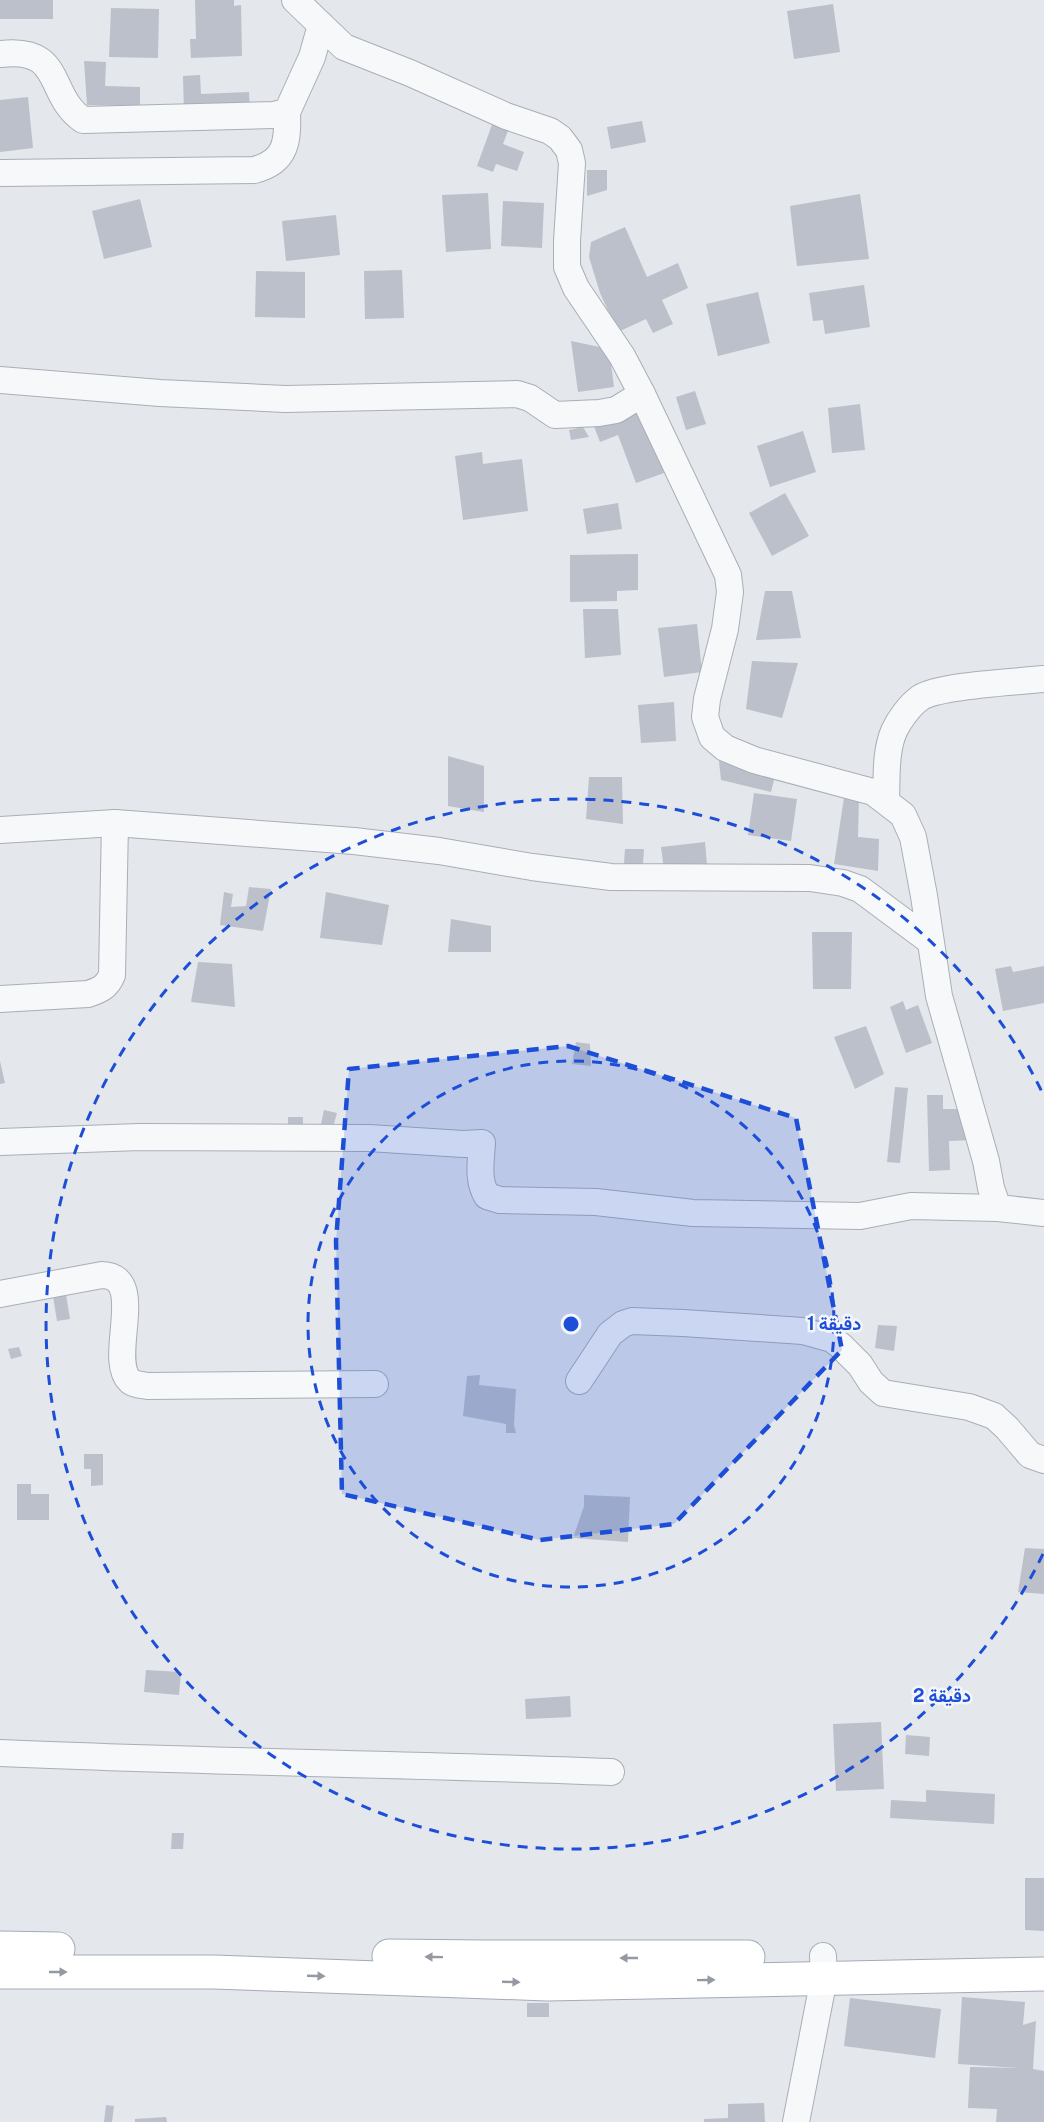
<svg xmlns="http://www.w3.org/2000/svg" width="1044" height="2122" font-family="'Public Sans',Vazirmatn,sans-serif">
<rect width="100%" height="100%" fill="#e4e7ec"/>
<!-- building -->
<g fill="#bbc0ca">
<rect x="0" y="0" width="53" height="19"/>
<path d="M 195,0 L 234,0 L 234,6 L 241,5 L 242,56 L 191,58 L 190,39 L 196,39 Z"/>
<path d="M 833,4 L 840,52 L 794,59 L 787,11 Z"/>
<path d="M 111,8 L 159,9 L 158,58 L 109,57 Z"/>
<path d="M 84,61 L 106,62 L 105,86 L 140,87 L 140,106 L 87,105 Z"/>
<path d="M 200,75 L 201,94 L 249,92 L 250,111 L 184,113 L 183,76 Z"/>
<path d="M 28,97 L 33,148 L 0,152 L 0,100 Z"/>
<path d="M 642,121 L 646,142 L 611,149 L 607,127 Z"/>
<path d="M 493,122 L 509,128 L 503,144 L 524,152 L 517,171 L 496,164 L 493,172 L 477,166 Z"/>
<path d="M 587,170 L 607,170 L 607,190 L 587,196 Z"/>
<path d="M 488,193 L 491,249 L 446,252 L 442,195 Z"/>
<path d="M 860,194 L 869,259 L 797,266 L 790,206 Z"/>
<path d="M 140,199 L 152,247 L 104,259 L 92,211 Z"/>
<path d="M 503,201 L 544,203 L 542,248 L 501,246 Z"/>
<path d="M 336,215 L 340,255 L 286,261 L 282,221 Z"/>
<path d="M 625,227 L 647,277 L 678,263 L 688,288 L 662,300 L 673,324 L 653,333 L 646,319 L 618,332 L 600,293 L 589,257 L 591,242 Z"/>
<path d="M 402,270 L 404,318 L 365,319 L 364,271 Z"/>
<path d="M 256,271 L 305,272 L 305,318 L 255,317 Z"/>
<path d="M 864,285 L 870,327 L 825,334 L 823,320 L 813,321 L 809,293 Z"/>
<path d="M 758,292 L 770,343 L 718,356 L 706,304 Z"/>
<path d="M 571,341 L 609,349 L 614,387 L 578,392 Z"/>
<path d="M 695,391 L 706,424 L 686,430 L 676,397 Z"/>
<path d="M 639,404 L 664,473 L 636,483 L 618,435 L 600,442 L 592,421 Z"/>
<path d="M 860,404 L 865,450 L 832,453 L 828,408 Z"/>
<path d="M 583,427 L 589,437 L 571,440 L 569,430 Z"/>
<path d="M 803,431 L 816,472 L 770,487 L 757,446 Z"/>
<path d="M 482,452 L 483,464 L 522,459 L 528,511 L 463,520 L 455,456 Z"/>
<path d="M 785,493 L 809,536 L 772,556 L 749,513 Z"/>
<path d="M 618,503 L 622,529 L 587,534 L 583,509 Z"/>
<path d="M 638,554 L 638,590 L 617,591 L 617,601 L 570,602 L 570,555 Z"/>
<path d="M 765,591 L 792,591 L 801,638 L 756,640 Z"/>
<path d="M 583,609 L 618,609 L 621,655 L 585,658 Z"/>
<path d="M 697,624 L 702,672 L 664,677 L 658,628 Z"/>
<path d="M 752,661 L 798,663 L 782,718 L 746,709 Z"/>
<path d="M 674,702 L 676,741 L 641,743 L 638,705 Z"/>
<path d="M 448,756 L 484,766 L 484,812 L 448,806 Z"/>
<path d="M 719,761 L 775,776 L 771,792 L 721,780 Z"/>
<path d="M 589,777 L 622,777 L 623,824 L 586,819 Z"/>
<path d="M 846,784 L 859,796 L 858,837 L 879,839 L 878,871 L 834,864 Z"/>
<path d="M 754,793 L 797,799 L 791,841 L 748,835 Z"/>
<path d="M 705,842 L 707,865 L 664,870 L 661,847 Z"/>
<path d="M 625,849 L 644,849 L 643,864 L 624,864 Z"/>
<path d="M 249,887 L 271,889 L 263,931 L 220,925 L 224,892 L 233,894 L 231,907 L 246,906 Z"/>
<path d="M 326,892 L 389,905 L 382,945 L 320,938 Z"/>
<path d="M 451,919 L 491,926 L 491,952 L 448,952 Z"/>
<path d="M 812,932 L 852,932 L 851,989 L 813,989 Z"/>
<path d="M 198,962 L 232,964 L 235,1007 L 191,1002 Z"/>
<path d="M 1011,966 L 1013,972 L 1044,966 L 1044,1003 L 1003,1011 L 995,969 Z"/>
<path d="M 903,1001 L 906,1010 L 918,1005 L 932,1043 L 906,1053 L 890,1007 Z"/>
<path d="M 866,1026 L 884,1074 L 855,1089 L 834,1037 Z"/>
<path d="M 576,1042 L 590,1044 L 591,1066 L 572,1064 Z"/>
<path d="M 0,1061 L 5,1083 L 0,1084 Z"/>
<path d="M 895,1087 L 908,1088 L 900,1163 L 887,1162 Z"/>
<path d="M 927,1095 L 943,1095 L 943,1109 L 963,1109 L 974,1140 L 949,1141 L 950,1170 L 929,1171 Z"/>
<path d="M 324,1110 L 337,1113 L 333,1127 L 321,1124 Z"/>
<rect x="288" y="1117" width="15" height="13"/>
<path d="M 65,1288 L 70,1319 L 57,1321 L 52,1290 Z"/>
<path d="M 878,1325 L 897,1326 L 894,1351 L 875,1348 Z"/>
<path d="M 19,1347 L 22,1356 L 11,1359 L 8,1349 Z"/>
<path d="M 480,1375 L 479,1385 L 516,1389 L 514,1425 L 516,1433 L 506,1433 L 506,1424 L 463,1416 L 467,1376 Z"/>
<path d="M 84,1454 L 103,1454 L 103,1485 L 91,1486 L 91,1469 L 84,1469 Z"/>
<path d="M 17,1484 L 31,1484 L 31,1494 L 49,1494 L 49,1520 L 17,1520 Z"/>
<path d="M 584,1495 L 630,1497 L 628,1542 L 573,1538 L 584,1506 Z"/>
<path d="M 1025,1548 L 1044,1549 L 1044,1594 L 1018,1592 Z"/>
<path d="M 146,1670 L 181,1672 L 179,1695 L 144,1692 Z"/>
<path d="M 570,1696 L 571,1717 L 526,1719 L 525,1699 Z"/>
<path d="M 881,1722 L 884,1789 L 836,1791 L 833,1724 Z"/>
<path d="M 906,1735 L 930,1737 L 929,1756 L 905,1754 Z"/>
<path d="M 926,1790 L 995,1794 L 994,1824 L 890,1818 L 891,1800 L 926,1802 Z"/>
<path d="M 172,1833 L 184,1833 L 183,1849 L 171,1849 Z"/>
<path d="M 1025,1878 L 1044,1878 L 1044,1931 L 1025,1930 Z"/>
<path d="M 962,1997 L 1025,2002 L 1023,2025 L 1036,2021 L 1033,2069 L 1044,2071 L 1044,2122 L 996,2122 L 997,2109 L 968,2108 L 970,2067 L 1019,2068 L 958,2064 Z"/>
<path d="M 850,1998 L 941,2009 L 935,2058 L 844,2046 Z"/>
<rect x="527" y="2003" width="22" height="14"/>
<path d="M 764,2103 L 765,2122 L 704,2122 L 704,2119 L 728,2118 L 728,2104 Z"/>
<path d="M 106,2105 L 114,2106 L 112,2122 L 104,2122 Z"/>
<path d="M 166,2117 L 167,2122 L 135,2122 L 135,2119 Z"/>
</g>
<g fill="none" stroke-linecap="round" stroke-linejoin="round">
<defs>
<g id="minor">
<path d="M 295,0 L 344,47 L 410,73 L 506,116 L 550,131 L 560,138 L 569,150 L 572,163 L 567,241 L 567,267 L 576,288 L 622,356 L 642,394 L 728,575 L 730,592 L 725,629 L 707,699 L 705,717 L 712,737 L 725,748 L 754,760 L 873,792 L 903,815 L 913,837 L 924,896 L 939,996 L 986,1161 L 991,1188 L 998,1208 L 1044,1213"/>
<path d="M 0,54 C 65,46 46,95 83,120 L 274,115 L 287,112 L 312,57 L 321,25"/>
<path d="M 0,173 L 254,170 C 287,162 288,140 287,112"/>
<path d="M 0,380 L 160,393 L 285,399 L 517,394 L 530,398 L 555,415 L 599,413 L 616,410 L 642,394"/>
<path d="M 886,800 C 887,778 885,752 894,731 C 899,720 910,705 920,698 C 940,685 1017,682 1044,679"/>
<path d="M 0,830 L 115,823 L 354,841 L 439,851 L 532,867 L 611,877 L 810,878 L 843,883 L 860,889 L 930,941"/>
<path d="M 0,999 L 88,994 C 100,990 107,987 112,975 L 115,823"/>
<path d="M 0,1142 L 140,1137 L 369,1138 L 463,1144 L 482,1143 C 481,1161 477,1180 487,1196 L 500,1200 L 596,1202 L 693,1213 L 860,1216 L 911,1206 L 998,1208"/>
<path d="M 0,1294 L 102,1275 C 149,1276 106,1359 130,1381 C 135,1385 143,1385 148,1386 L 375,1384"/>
<path d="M 579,1381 L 610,1334 L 623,1324 L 632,1321 L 683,1323 L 803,1331 L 832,1339 L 841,1346 L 860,1365 L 871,1382 L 883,1393 L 969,1407 L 994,1416 L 1007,1428 L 1030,1455 L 1044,1460"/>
<path d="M 0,1753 C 204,1762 407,1764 611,1772"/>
<path d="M 796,2122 L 824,1978 L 823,1956"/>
</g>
<g id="major">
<path d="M 0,1948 L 58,1949"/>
<path d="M 389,1956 L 484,1957 L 748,1957"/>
<path d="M 0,1972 L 214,1972 L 547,1984 L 1044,1974"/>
</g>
</defs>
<!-- minor casing -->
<use href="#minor" stroke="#a9aeb7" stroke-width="28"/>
<!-- major casing -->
<use href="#major" stroke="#a3abb8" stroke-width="35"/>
<!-- minor -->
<use href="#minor" stroke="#f7f8fa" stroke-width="26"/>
<!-- major -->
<use href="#major" stroke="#fff" stroke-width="33"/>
</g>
<!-- one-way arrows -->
<defs><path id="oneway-solid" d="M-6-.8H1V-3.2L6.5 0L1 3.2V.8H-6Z" transform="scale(1.5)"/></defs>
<g fill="#959aa2">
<use href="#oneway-solid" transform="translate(434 1957) rotate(-179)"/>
<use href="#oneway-solid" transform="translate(629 1958) rotate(-180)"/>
<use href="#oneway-solid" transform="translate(58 1972)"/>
<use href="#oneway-solid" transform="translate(316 1976) rotate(2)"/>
<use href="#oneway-solid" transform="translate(706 1980) rotate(-1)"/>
<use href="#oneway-solid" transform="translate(511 1982) rotate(2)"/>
</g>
<!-- marked area -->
<path fill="#1d4ed8" fill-opacity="0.2" stroke="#1d4ed8" stroke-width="4.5" stroke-dasharray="12 8" stroke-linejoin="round" d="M 568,1046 L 796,1118 L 842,1350 L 674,1524 L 540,1540 L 342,1494 L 336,1241 L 349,1069 Z"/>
<!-- distance rings -->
<g fill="none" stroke="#1d4ed8" stroke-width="3" stroke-dasharray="10 8">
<circle cx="571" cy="1324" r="263"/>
<path d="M1043 1554A525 525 0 1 1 1043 1094"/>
</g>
<circle cx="571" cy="1324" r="9" fill="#1d4ed8" stroke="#f4f6f9" stroke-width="3"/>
<g font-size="18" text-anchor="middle" font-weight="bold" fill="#1d4ed8" stroke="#f4f6f9" stroke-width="5" stroke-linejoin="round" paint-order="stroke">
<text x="834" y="1330">1 دقيقة</text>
<text x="942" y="1702">2 دقيقة</text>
</g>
</svg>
